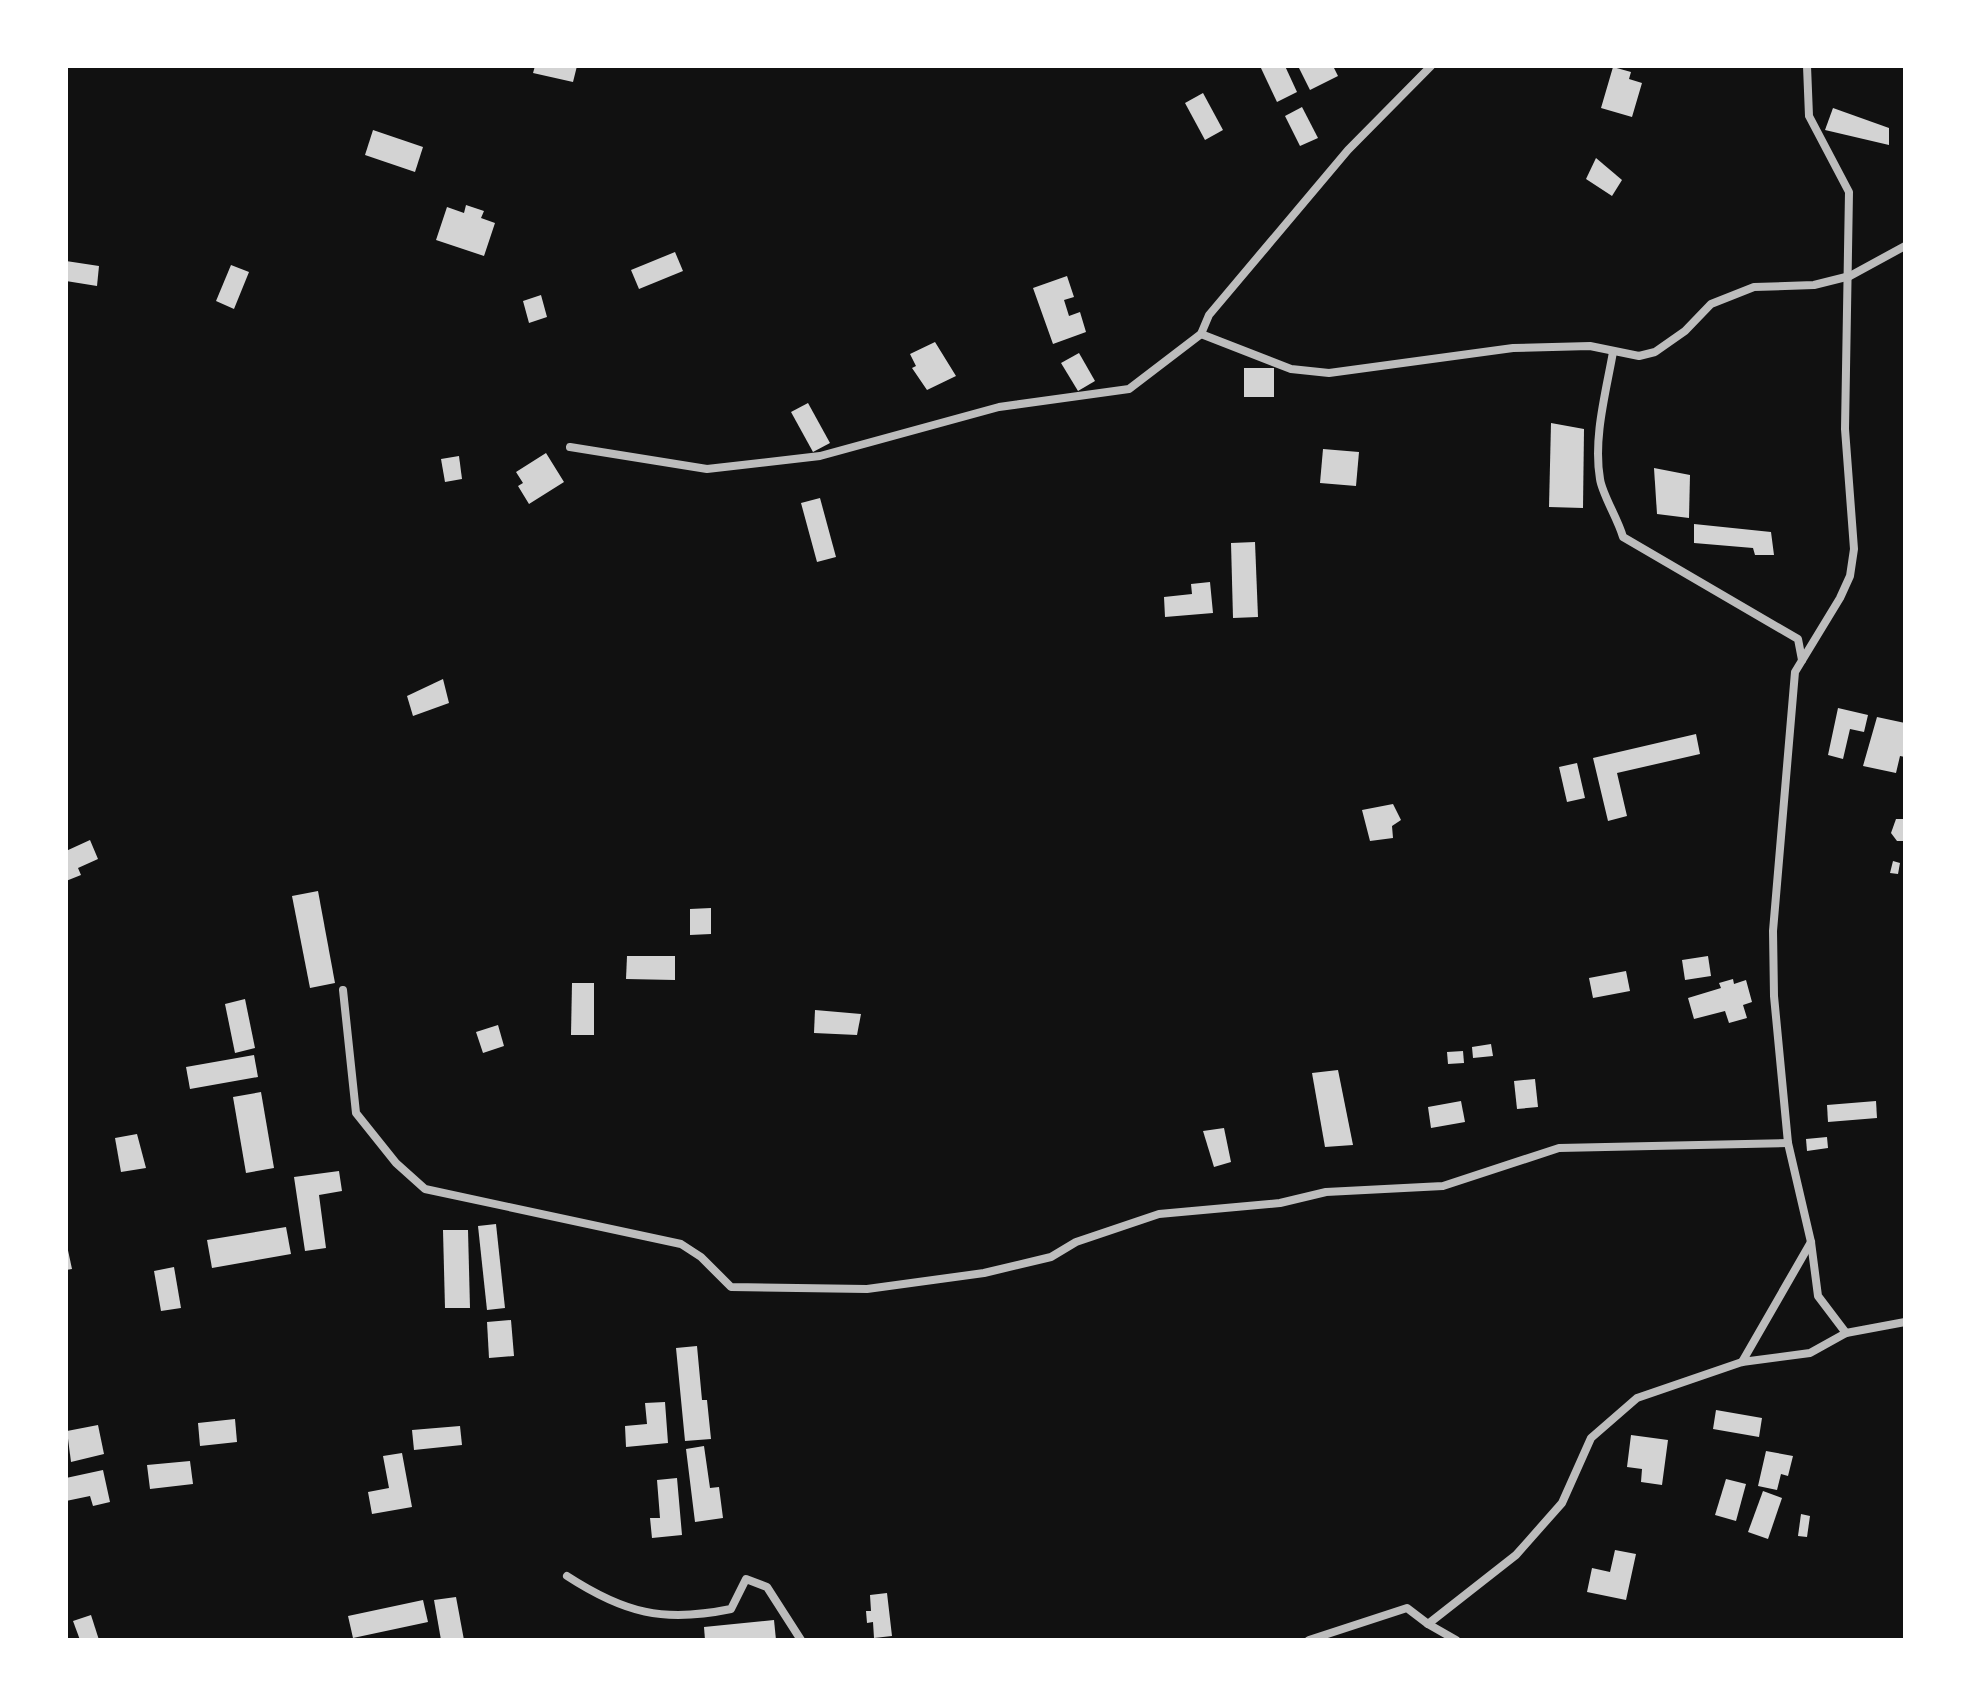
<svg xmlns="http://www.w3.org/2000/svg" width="1971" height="1706" font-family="Overpass,sans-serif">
<rect width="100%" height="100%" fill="#111"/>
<!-- building -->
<g fill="#d3d3d3">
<path d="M 535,66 L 577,66 L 573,82 L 533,73 Z"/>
<path d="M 1260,66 L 1285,66 L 1297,92 L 1277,102 Z"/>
<path d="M 1298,66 L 1333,66 L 1338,76 L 1310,90 Z"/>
<path d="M 1613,67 L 1631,72 L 1629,79 L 1642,83 L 1632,117 L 1601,108 Z"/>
<path d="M 1203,93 L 1223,130 L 1205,140 L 1185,103 Z"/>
<path d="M 1302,107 L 1318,138 L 1300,146 L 1285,116 Z"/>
<path d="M 1833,108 L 1889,128 L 1889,145 L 1825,130 Z"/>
<path d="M 373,130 L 423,147 L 415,172 L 365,155 Z"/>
<path d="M 1596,158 L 1622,180 L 1612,196 L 1586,179 Z"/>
<path d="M 466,205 L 484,211 L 481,218 L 495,223 L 484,256 L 436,240 L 447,207 L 464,213 Z"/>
<path d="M 675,252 L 683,271 L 639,289 L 631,270 Z"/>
<path d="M 66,261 L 99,266 L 97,286 L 66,281 Z"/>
<path d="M 231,265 L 249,272 L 234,309 L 216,301 Z"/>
<path d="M 1067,276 L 1074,297 L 1064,300 L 1069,316 L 1080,312 L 1086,332 L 1053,344 L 1033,288 Z"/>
<path d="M 541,295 L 547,317 L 529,323 L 523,301 Z"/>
<path d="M 935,342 L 956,376 L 927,390 L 912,368 L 916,366 L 910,354 Z"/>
<path d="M 1079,353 L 1095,381 L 1078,391 L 1061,363 Z"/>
<rect x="1244" y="368" width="30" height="29"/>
<path d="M 808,403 L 830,443 L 813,452 L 791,412 Z"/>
<path d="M 1551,423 L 1584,429 L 1583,508 L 1549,507 Z"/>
<path d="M 1323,449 L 1359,452 L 1356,486 L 1320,483 Z"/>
<path d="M 546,453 L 564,482 L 529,504 L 518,486 L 523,483 L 516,472 Z"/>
<path d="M 459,456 L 462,479 L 445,482 L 441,459 Z"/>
<path d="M 1654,468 L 1690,475 L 1689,518 L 1657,514 Z"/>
<path d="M 820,498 L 836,557 L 817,562 L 801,503 Z"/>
<path d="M 1694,524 L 1771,532 L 1774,555 L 1755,555 L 1753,548 L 1694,543 Z"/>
<path d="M 1255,542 L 1258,617 L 1233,618 L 1231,543 Z"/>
<path d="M 1210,582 L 1213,613 L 1165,617 L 1164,597 L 1192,594 L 1191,584 Z"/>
<path d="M 443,679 L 449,703 L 413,716 L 407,696 Z"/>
<path d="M 1838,708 L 1868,715 L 1864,732 L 1850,729 L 1843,759 L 1828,755 Z"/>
<path d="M 1877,717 L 1905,723 L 1905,757 L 1900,756 L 1896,773 L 1863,766 Z"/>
<path d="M 1696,734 L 1700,754 L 1617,773 L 1627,816 L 1608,821 L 1593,758 Z"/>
<path d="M 1577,763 L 1585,798 L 1567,802 L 1559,767 Z"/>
<path d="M 1393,804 L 1401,820 L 1392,826 L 1393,838 L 1370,841 L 1362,810 Z"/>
<path d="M 1896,819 L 1905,819 L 1905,841 L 1897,841 L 1891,833 Z"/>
<path d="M 90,840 L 98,859 L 78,868 L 81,875 L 66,881 L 66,851 Z"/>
<path d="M 1893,861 L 1900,863 L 1898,874 L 1890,873 Z"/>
<path d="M 318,891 L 335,983 L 310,988 L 292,896 Z"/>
<path d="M 711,908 L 711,934 L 690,935 L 690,909 Z"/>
<path d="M 627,956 L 675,956 L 675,980 L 626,979 Z"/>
<path d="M 1708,956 L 1711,976 L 1685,980 L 1682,960 Z"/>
<path d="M 1626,971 L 1630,991 L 1593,998 L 1589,978 Z"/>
<path d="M 1733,979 L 1734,984 L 1746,980 L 1752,1002 L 1743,1005 L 1747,1018 L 1729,1023 L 1725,1011 L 1694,1019 L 1688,998 L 1721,988 L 1719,983 Z"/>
<path d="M 572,983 L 594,983 L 594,1035 L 571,1035 Z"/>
<path d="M 245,999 L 255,1048 L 235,1053 L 225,1004 Z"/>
<path d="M 815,1010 L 861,1014 L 857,1035 L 814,1033 Z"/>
<path d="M 498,1025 L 504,1046 L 483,1053 L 476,1032 Z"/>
<path d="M 1491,1044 L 1493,1056 L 1473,1058 L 1472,1047 Z"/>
<path d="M 1463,1051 L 1464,1063 L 1448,1064 L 1447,1052 Z"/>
<path d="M 254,1055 L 258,1077 L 190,1089 L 186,1067 Z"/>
<path d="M 1338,1070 L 1353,1145 L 1325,1147 L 1312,1073 Z"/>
<path d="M 1535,1079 L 1538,1107 L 1517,1109 L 1514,1081 Z"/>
<path d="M 261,1092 L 274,1168 L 246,1173 L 233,1097 Z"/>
<path d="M 1461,1101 L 1465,1122 L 1431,1128 L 1428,1107 Z"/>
<path d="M 1876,1101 L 1877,1118 L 1828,1122 L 1827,1105 Z"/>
<path d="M 1224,1128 L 1231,1162 L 1214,1167 L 1203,1131 Z"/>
<path d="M 137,1134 L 146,1168 L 121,1172 L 115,1138 Z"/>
<path d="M 1827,1137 L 1828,1148 L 1807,1151 L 1806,1139 Z"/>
<path d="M 339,1171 L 342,1191 L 319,1195 L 326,1248 L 305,1251 L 294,1177 Z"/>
<path d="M 496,1224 L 505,1308 L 487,1310 L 478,1226 Z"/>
<path d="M 286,1227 L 291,1254 L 212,1268 L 207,1240 Z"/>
<path d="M 443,1230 L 468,1230 L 470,1308 L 445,1308 Z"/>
<path d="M 66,1241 L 72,1269 L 66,1270 Z"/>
<path d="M 174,1267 L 181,1308 L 161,1311 L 154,1271 Z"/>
<path d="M 511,1320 L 514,1356 L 489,1358 L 487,1322 Z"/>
<path d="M 697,1346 L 702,1400 L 707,1400 L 711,1439 L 685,1441 L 676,1348 Z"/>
<path d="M 665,1402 L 668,1443 L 626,1447 L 625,1426 L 647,1424 L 645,1403 Z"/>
<path d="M 1716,1410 L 1762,1418 L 1759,1437 L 1713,1429 Z"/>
<path d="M 235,1419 L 237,1442 L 200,1446 L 198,1423 Z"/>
<path d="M 98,1425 L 104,1454 L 71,1462 L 67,1431 Z"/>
<path d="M 460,1426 L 462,1445 L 414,1450 L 412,1430 Z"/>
<path d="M 1631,1435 L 1668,1440 L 1662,1485 L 1641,1482 L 1642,1469 L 1627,1467 Z"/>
<path d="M 704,1446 L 710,1488 L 719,1487 L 723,1518 L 695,1522 L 686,1449 Z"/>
<path d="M 1766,1451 L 1793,1456 L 1788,1476 L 1781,1474 L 1777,1490 L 1758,1486 Z"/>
<path d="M 402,1453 L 412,1507 L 372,1514 L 368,1492 L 389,1488 L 383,1456 Z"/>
<path d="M 190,1461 L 193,1484 L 150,1489 L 147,1465 Z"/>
<path d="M 103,1470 L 110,1502 L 93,1506 L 90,1496 L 66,1501 L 66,1478 Z"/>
<path d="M 677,1478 L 682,1535 L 652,1538 L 650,1518 L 660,1518 L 657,1480 Z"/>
<path d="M 1726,1479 L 1746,1484 L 1736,1521 L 1715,1515 Z"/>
<path d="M 1763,1491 L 1782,1498 L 1768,1539 L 1748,1532 Z"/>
<path d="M 1801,1514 L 1810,1516 L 1807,1537 L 1798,1536 Z"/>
<path d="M 1615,1550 L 1636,1554 L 1626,1600 L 1587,1592 L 1592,1568 L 1610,1572 Z"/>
<path d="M 887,1593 L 892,1636 L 874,1638 L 873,1622 L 867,1623 L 866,1611 L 871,1611 L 870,1595 Z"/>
<path d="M 456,1597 L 464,1640 L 441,1640 L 434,1600 Z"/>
<path d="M 423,1600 L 428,1622 L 353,1638 L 348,1616 Z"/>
<path d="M 91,1615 L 99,1640 L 80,1640 L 73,1621 Z"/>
<path d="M 774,1620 L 776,1640 L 705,1640 L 704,1627 Z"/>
</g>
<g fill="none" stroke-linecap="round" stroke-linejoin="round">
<!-- minor -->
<g stroke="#bcbcbc" stroke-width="8">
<path d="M 1807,66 L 1809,116 L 1849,192 L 1845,429 L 1854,549 L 1850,576 L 1840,598 L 1795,672 L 1773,931 L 1774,996 L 1788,1143 L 1811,1242 L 1818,1296 L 1846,1333"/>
<path d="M 1201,334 L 1291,369 L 1329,373 L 1513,348 L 1590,346 L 1639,356 L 1655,352 L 1685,331 L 1711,304 L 1754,287 L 1814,285 L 1850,276 L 1905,246"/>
<path d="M 1613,352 C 1606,392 1593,438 1600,479 C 1602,494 1618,519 1623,537 L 1798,639 L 1802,660"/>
<path d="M 570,447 L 707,469 L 820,456 L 999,407 L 1129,389 L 1201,334 L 1209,315 L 1348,150 L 1431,66"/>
<path d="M 343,990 L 356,1113 L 396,1163 L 425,1189 L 681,1244 L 701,1257 L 731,1287 L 867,1289 L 984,1273 L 1051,1257 L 1076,1242 L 1159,1214 L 1280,1203 L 1326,1192 L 1443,1186 L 1559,1148 L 1788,1143"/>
<path d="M 1742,1362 L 1811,1242"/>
<path d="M 567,1576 C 624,1613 663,1623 731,1609 L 746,1579 L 767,1587 L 801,1640"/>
<path d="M 1428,1624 L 1456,1640"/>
<path d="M 1309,1640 L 1407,1608 L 1428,1624 L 1516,1555 L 1562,1503 L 1591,1438 L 1637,1398 L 1742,1362 L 1810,1353 L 1846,1333 L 1905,1322"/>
</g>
</g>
<!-- border -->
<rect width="1971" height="1706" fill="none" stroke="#ffffff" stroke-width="136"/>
</svg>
